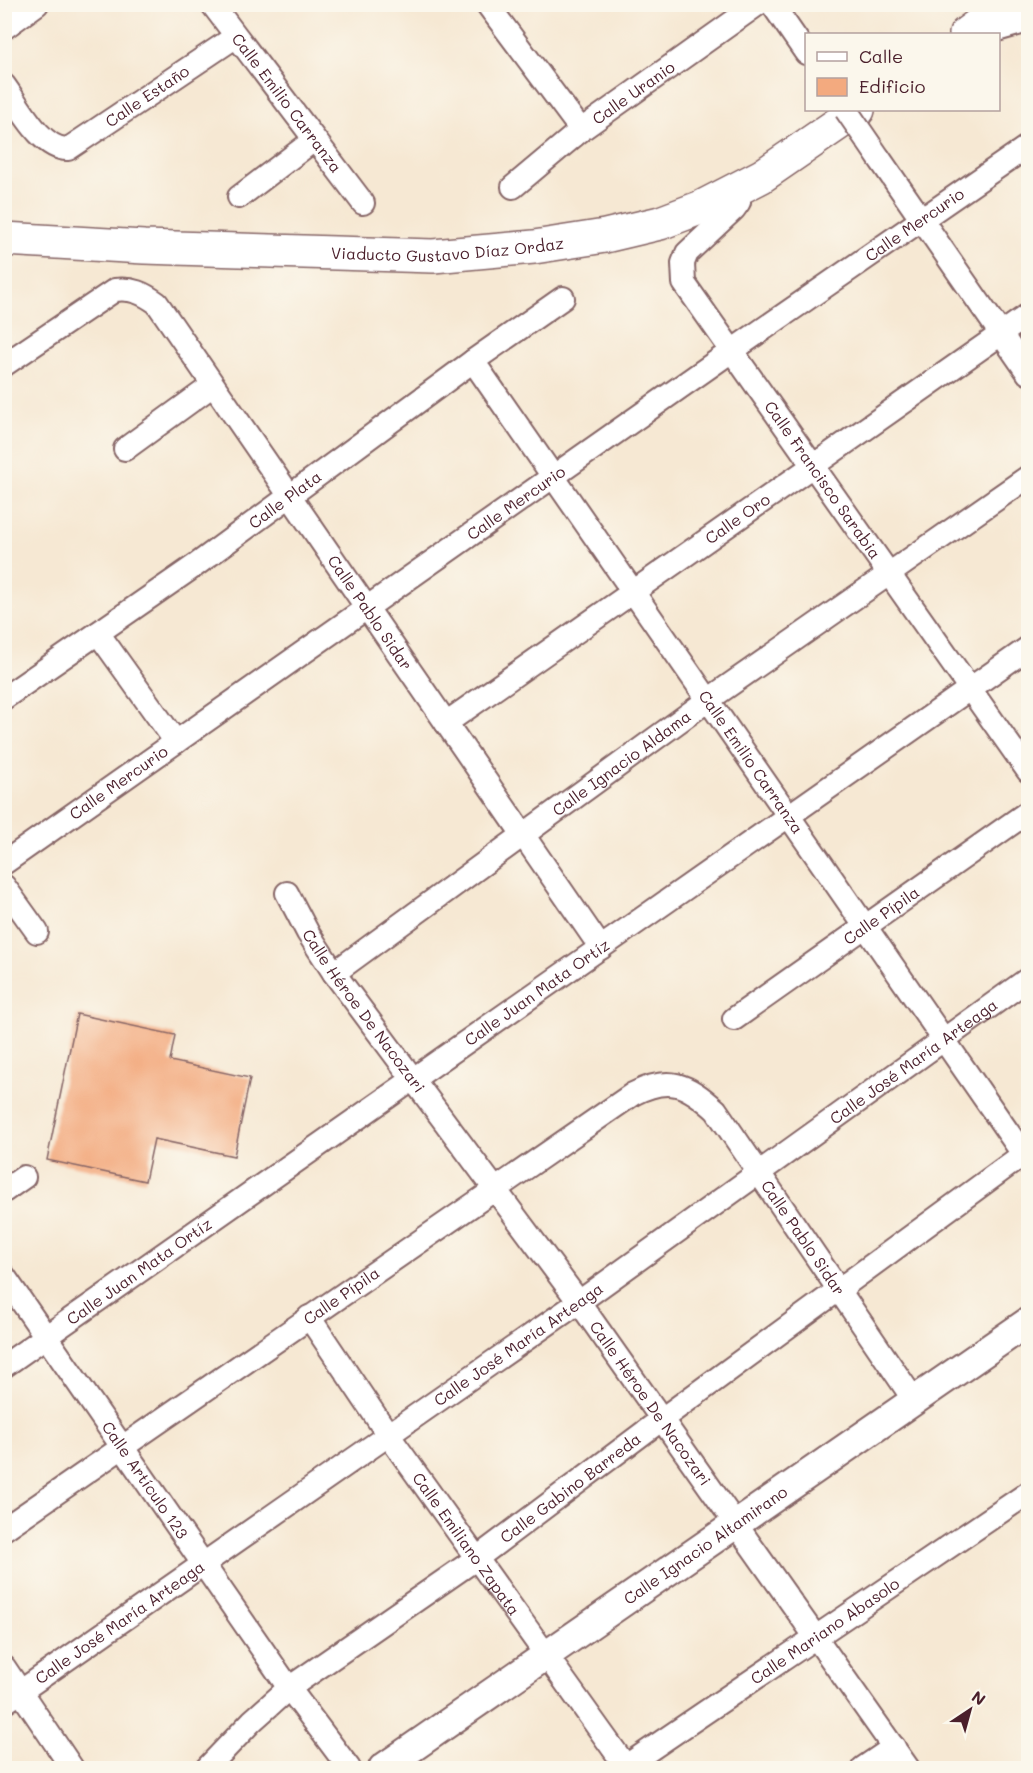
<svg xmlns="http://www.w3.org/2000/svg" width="1033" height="1773" font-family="Mali,sans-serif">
<rect width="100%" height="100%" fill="#fbf7ec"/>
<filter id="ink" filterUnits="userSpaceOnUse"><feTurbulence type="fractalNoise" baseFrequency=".0167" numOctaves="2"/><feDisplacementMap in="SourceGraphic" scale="12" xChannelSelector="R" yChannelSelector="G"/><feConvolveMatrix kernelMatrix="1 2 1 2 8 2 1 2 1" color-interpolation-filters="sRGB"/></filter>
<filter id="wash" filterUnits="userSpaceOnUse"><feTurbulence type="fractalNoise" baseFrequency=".008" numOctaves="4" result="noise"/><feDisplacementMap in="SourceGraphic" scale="24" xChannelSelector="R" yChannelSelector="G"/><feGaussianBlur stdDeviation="1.35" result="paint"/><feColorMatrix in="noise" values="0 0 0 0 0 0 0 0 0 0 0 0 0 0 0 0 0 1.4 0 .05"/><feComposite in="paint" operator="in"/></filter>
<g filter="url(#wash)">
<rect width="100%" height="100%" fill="#f6e8d3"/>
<g id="blocks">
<!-- building -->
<path fill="#f3aa7f" d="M 77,1014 L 175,1035 L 170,1061 L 250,1078 L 234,1156 L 154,1139 L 145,1181 L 47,1160 Z"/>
</g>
</g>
<g filter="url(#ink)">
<use href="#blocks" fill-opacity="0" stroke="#866566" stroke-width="1.5"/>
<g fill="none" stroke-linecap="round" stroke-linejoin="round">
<defs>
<g id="minor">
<path id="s1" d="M 212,4 L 363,203"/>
<path d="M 487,4 L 581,130"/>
<path d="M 772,4 L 806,53"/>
<path d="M 4,28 L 37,4"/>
<path d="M 983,34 L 1028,21"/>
<path id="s2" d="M 4,85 C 19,105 41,150 68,149 L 235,37"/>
<path d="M 879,158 L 1028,373"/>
<path id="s3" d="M 513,187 L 581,130 L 758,4"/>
<path id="s4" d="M 736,190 L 739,202 L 734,209 L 687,253 L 683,263 L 684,283 L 1028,771"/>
<path d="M 239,197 L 314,140"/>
<path id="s5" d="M 473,361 L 1028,1161"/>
<path id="s6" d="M 4,365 L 115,290 C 132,288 143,293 157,303 L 601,948"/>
<path d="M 125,449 L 213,385"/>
<path d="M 98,633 L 176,742"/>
<path id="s7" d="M 4,698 L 196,565 L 473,361 L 563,298"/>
<path id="s8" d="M 446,723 L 1028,315"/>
<path id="s9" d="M 4,863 L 733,350 L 1028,146"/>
<path d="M 4,886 L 37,932"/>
<path id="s10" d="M 287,893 L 308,933 L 334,973 L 579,1302 L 908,1768"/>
<path id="s11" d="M 334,973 L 708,700 L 1028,477"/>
<path id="s12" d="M 734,1019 L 1028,812"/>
<path d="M 4,1191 L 24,1177"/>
<path id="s13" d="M 4,1276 L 289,1688 L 349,1768"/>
<path id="s14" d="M 309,1317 L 389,1436 L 627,1768"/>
<path id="s15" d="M 4,1366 L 1028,648"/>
<path id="s16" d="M 4,1529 L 633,1094 C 669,1075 687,1084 716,1110 L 914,1400"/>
<path d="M 4,1667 L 72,1768"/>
<path id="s17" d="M 4,1703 L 579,1302 L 1028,979"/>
<path id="s18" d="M 207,1768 L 252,1721 L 289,1688 L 477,1558 L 662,1419 L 1028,1151"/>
<path id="s19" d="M 623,1768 L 1028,1493"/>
<path d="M 863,1768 L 894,1747"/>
</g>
<g id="tertiary">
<path id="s20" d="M 383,1768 L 1028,1322"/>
</g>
<g id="primary">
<path d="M 966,34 L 1006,4"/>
<path id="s21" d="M 4,239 L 144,247 L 433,256 L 534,247 L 605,236 L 660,223 L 702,207 L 762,176 L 858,110"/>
</g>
</defs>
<!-- minor casing -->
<use href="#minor" stroke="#866566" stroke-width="26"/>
<!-- tertiary casing -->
<use href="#tertiary" stroke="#866566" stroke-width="32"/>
<!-- primary casing -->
<use href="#primary" stroke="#866566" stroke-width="36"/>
<!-- minor -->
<use href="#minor" stroke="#fff" stroke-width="22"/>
<!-- tertiary -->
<use href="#tertiary" stroke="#fff" stroke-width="28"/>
<!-- primary -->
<use href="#primary" stroke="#fff" stroke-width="33"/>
<defs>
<path id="minor-bridge" d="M 846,110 L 879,158"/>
</defs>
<!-- minor-bridge casing -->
<use href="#minor-bridge" stroke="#866566" stroke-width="26" stroke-linecap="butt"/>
<!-- minor-bridge -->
<use href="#minor-bridge" stroke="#fff" stroke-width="22"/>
</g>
</g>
<g text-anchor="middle" stroke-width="6" stroke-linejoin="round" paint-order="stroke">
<!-- street labels -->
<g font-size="16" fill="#4a1f2b" stroke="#fbf7ec">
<text dy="6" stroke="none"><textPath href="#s3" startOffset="153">Calle Uranio</textPath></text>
<text dy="6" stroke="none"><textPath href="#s2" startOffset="189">Calle Estaño</textPath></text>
<text dy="6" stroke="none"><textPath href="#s1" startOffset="124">Calle Emilio Carranza</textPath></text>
<text dy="6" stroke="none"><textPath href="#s9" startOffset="1112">Calle Mercurio</textPath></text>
<text dy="6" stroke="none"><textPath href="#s21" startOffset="444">Viaducto Gustavo Díaz Ordaz</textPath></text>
<text dy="6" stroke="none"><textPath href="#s4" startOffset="357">Calle Francisco Sarabia</textPath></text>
<text dy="6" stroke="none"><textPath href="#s7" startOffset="344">Calle Plata</textPath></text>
<text dy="6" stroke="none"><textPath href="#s9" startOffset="626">Calle Mercurio</textPath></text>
<text dy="6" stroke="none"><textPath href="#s8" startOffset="356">Calle Oro</textPath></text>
<text dy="6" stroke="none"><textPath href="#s6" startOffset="555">Calle Pablo Sidar</textPath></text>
<text dy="6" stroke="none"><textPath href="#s5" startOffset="488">Calle Emilio Carranza</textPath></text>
<text dy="6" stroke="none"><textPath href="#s11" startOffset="356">Calle Ignacio Aldama</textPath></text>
<text dy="6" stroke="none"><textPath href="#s9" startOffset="140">Calle Mercurio</textPath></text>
<text dy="6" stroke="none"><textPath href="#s12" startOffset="180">Calle Pípila</textPath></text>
<text dy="6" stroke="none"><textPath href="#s15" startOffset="651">Calle Juan Mata Ortíz</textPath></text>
<text dy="6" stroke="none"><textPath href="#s10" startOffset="141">Calle Héroe De Nacozari</textPath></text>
<text dy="6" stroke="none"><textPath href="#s17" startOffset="1113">Calle José María Arteaga</textPath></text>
<text dy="6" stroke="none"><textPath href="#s16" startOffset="1012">Calle Pablo Sidar</textPath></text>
<text dy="6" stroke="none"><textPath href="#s15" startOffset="165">Calle Juan Mata Ortíz</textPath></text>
<text dy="6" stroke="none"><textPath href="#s16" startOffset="410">Calle Pípila</textPath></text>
<text dy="6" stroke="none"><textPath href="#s17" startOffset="627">Calle José María Arteaga</textPath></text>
<text dy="6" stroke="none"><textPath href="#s10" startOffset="627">Calle Héroe De Nacozari</textPath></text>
<text dy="6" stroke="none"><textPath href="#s13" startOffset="248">Calle Artículo 123</textPath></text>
<text dy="6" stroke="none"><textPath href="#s18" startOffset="460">Calle Gabino Barreda</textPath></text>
<text dy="6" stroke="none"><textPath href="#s14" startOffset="276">Calle Emiliano Zapata</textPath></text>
<text dy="6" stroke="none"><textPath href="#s20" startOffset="392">Calle Ignacio Altamirano</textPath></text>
<text dy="6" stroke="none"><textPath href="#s17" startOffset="141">Calle José María Arteaga</textPath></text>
<text dy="6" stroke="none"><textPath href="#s19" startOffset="244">Calle Mariano Abasolo</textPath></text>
</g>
</g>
<!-- margin -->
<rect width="1033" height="1773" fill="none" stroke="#fbf7ec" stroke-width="24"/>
<!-- legend -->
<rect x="805" y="33" width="195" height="78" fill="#fbf7ec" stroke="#b4a19f" stroke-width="1.5"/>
<rect x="817" y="52" width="30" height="9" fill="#ffffff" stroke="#b4a19f" stroke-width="1.5"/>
<text x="859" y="63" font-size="18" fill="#4a1f2b">Calle</text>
<rect x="817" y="78" width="30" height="18" fill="#f3aa7f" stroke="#b4a19f" stroke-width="1.5"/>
<text x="859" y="93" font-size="18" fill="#4a1f2b">Edificio</text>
<!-- north arrow -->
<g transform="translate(970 1710) rotate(36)" stroke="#fbf7ec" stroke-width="4.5" paint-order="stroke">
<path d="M0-4.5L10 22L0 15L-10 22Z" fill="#4a1f2b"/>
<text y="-9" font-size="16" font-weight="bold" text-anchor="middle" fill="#4a1f2b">N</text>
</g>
</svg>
